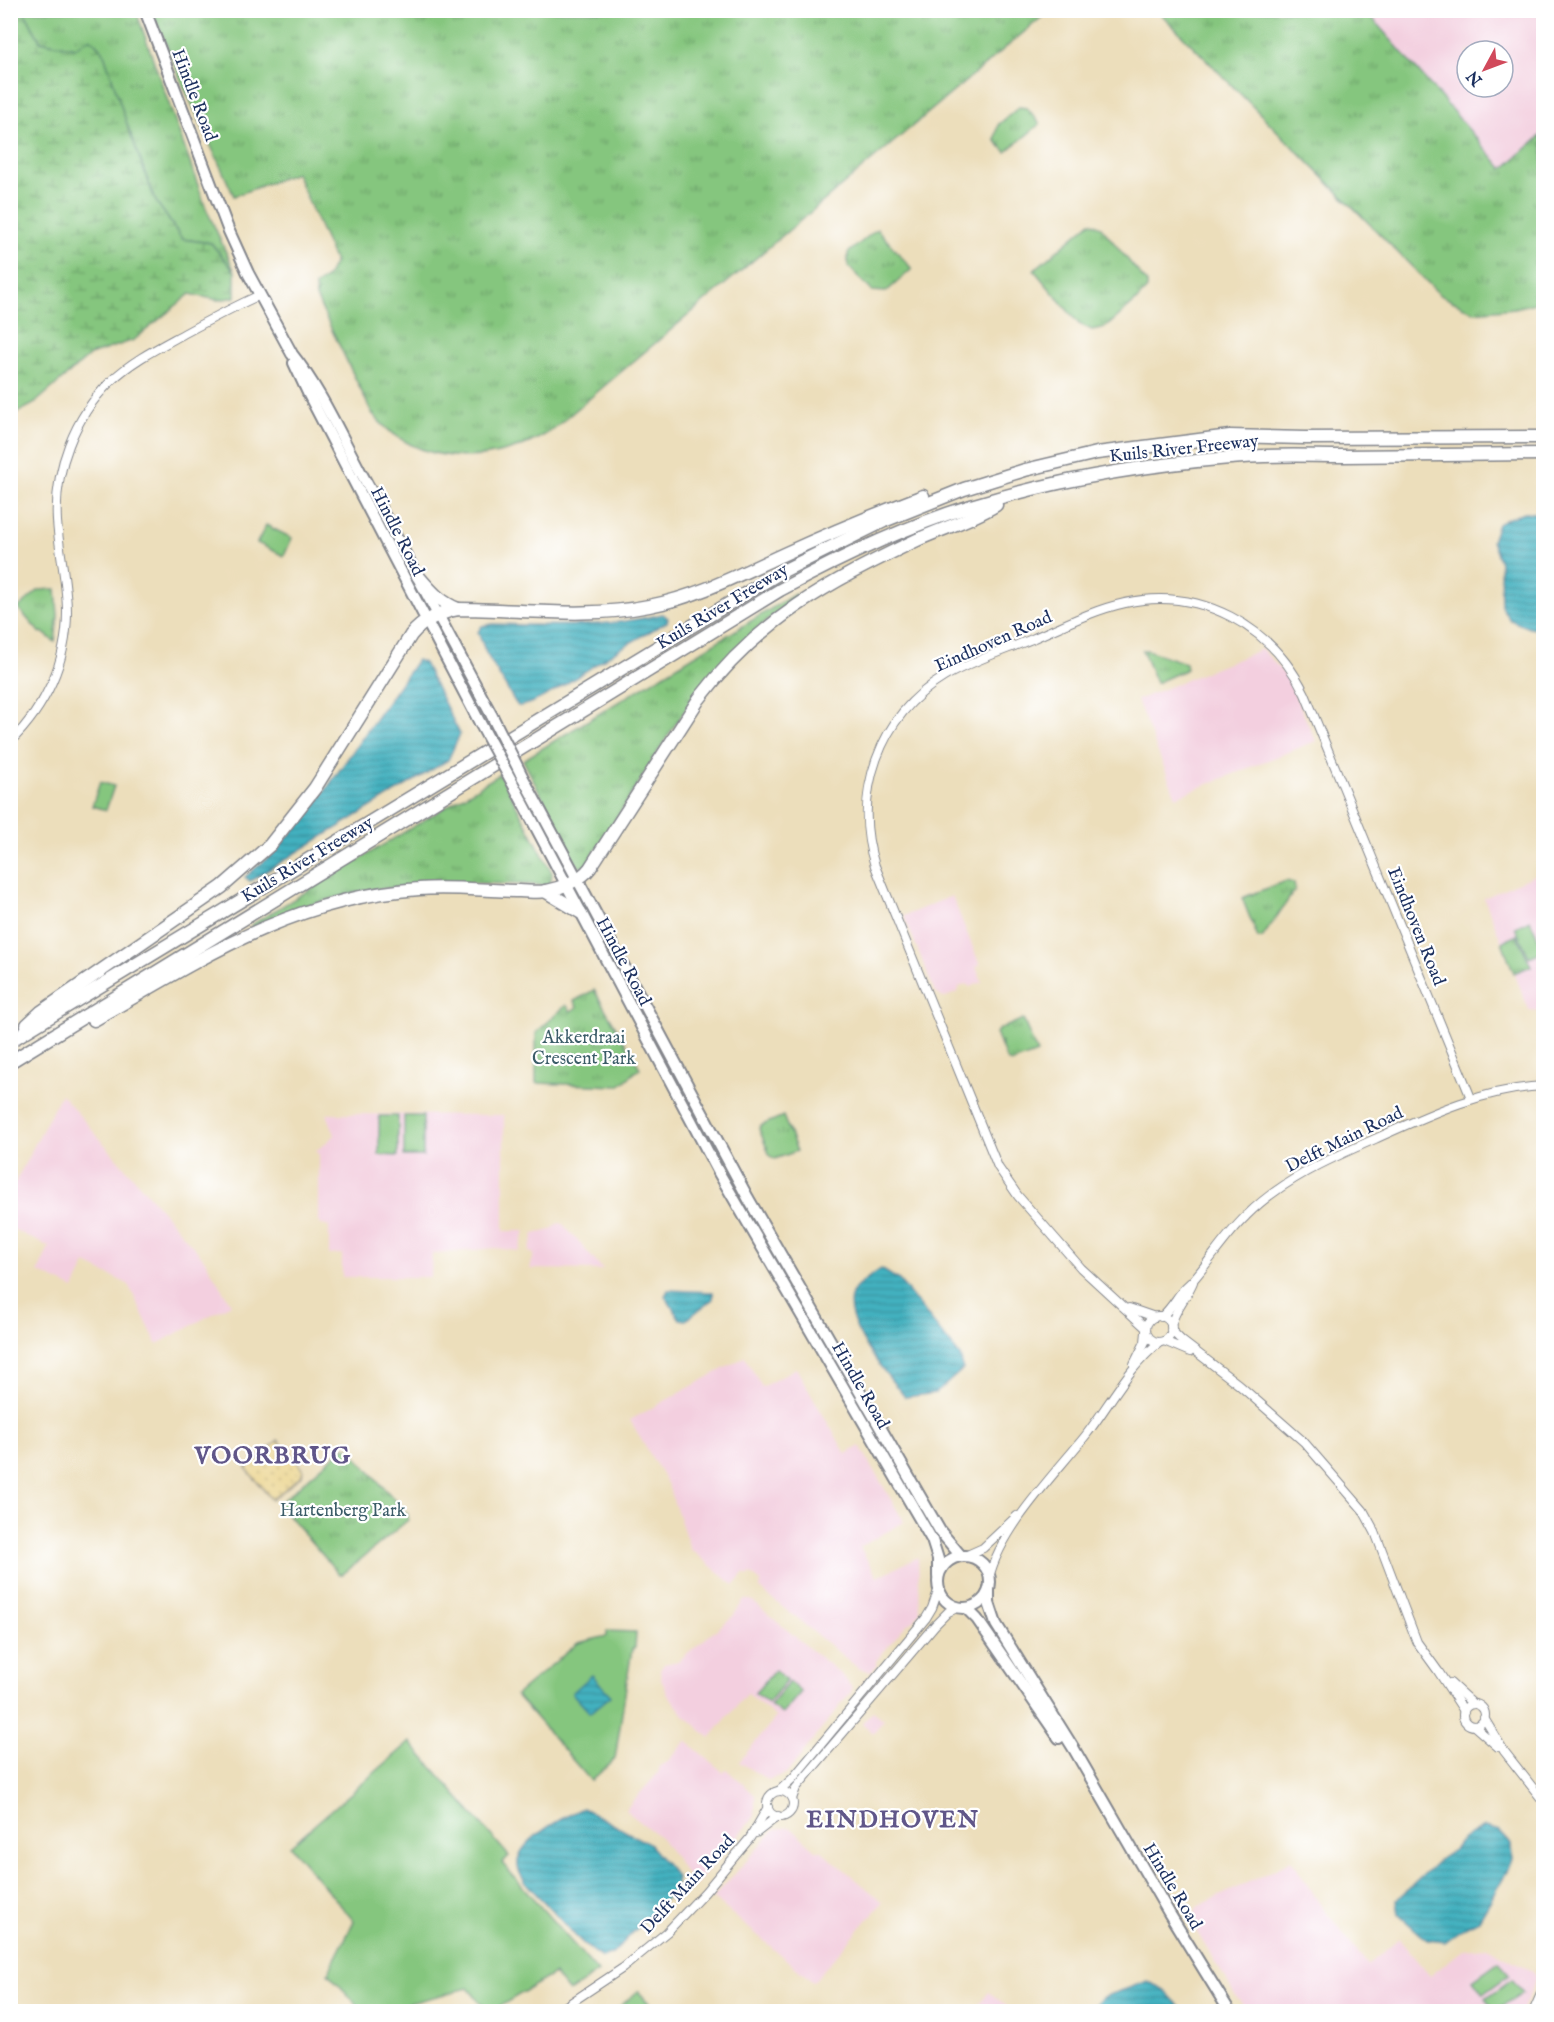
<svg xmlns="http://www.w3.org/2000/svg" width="1554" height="2022" font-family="'IM FELL English',serif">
<defs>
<pattern id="grass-tufts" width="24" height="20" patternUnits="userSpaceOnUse" patternTransform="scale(1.5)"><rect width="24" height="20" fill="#85c67e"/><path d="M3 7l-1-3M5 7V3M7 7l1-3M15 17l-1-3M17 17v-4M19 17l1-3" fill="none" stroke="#6ca16a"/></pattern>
<pattern id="wetland-marsh" width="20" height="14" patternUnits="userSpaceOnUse" patternTransform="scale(1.5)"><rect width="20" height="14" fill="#85c67e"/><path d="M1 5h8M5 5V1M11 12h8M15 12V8" fill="none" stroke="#6ca16a"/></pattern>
<pattern id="sand-dots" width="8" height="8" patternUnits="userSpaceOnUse" patternTransform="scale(1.5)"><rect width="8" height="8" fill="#eeda9e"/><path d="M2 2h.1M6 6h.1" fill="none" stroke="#ccbb8a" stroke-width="1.8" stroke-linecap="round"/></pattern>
<pattern id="water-rules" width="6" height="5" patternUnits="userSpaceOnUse" patternTransform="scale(1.5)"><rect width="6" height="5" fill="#43b1bf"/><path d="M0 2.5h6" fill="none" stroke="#37909e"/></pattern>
</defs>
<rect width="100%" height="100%" fill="#fff"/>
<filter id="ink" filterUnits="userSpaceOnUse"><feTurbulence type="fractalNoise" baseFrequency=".0167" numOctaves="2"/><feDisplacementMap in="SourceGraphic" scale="12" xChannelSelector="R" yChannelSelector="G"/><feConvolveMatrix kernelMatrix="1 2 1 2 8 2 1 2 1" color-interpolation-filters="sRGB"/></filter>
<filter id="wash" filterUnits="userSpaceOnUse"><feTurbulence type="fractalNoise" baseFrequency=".008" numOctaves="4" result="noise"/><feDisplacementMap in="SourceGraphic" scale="24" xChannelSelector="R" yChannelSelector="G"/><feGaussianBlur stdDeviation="1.35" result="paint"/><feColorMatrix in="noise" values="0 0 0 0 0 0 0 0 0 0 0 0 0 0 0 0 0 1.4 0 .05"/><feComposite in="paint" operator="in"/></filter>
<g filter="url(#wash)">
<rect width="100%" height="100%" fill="#ecdebb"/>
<!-- built -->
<g fill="#f3cfdf" fill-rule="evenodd">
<path d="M 1366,11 L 1543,11 L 1543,134 L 1503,169 ZM 1467,51 L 1503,51 L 1503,87 L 1467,87 Z"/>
<path d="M 1262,649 L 1286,676 L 1316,741 L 1176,797 L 1137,700 Z"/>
<path d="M 1543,871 L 1543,1011 L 1529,1010 L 1484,898 Z"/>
<path d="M 952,896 L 980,965 L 976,967 L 982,982 L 970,987 L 967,984 L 959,987 L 958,992 L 943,998 L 935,992 L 904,916 Z"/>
<path d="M 61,1094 L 204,1259 L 231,1304 L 157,1344 L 128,1284 L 86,1264 L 74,1289 L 38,1272 L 49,1247 L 11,1228 L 11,1190 Z"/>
<path d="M 327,1114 L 504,1115 L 504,1231 L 525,1231 L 519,1251 L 495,1248 L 432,1254 L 431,1277 L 342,1277 L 342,1254 L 329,1255 L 329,1226 L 321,1225 L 319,1221 L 319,1155 L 316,1151 L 335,1135 Z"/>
<path d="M 559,1223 L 563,1224 L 603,1270 L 530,1269 L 534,1254 L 529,1252 L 534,1234 L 551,1230 Z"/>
<path d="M 745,1357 L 762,1387 L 796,1368 L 846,1454 L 860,1446 L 904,1522 L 860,1547 L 877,1577 L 918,1557 L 920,1612 L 913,1621 L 906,1625 L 876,1661 L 876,1666 L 871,1671 L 859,1669 L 816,1634 L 760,1589 L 761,1582 L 751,1574 L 748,1576 L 744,1573 L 734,1585 L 690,1549 L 668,1485 L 630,1420 Z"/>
<path d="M 744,1600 L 751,1600 L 844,1677 L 852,1688 L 851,1692 L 787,1773 L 768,1780 L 739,1762 L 776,1717 L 747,1693 L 710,1738 L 684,1715 L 667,1693 L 661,1679 L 660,1670 L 664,1664 L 678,1661 L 733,1616 Z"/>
<path d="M 873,1711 L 884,1720 L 873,1733 L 862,1723 Z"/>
<path d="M 686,1741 L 723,1772 L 726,1769 L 755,1795 L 755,1816 L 695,1886 L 661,1838 L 625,1810 L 658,1773 L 660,1766 L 666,1763 Z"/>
<path d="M 790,1827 L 816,1850 L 822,1851 L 883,1902 L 813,1982 L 713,1898 L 775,1829 Z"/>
<path d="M 1291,1860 L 1322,1907 L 1368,1965 L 1399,1939 L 1430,1976 L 1464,1949 L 1487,1947 L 1532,1971 L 1537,1978 L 1522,2011 L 1247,2011 L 1237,1998 L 1192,1924 L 1197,1907 L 1282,1866 Z"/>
<path d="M 989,1992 L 1004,2004 L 1012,2011 L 974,2011 Z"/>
</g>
<!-- grass -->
<g fill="url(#grass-tufts)" stroke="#507a6e" stroke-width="1.5">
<path d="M 24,11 L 136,11 L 206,208 L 235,272 L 211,243 L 182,239 L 155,200 L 128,127 L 75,48 L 40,41 Z"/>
<path d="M 152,11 L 1049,11 L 551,431 C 495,467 416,469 372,413 L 316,297 L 315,286 L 327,277 L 335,262 L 296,173 L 234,196 L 182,83 Z"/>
<path d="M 1158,11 L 1366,11 L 1503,169 L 1543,134 L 1543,301 L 1515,308 L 1474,312 L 1440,295 Z"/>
<path d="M 1019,107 L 1027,108 L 1040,124 L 1006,152 L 995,140 L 998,125 Z"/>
<path d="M 1091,222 L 1101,227 L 1147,283 L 1147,289 L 1135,302 L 1106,327 L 1092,330 L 1079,324 L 1034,270 Z"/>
<path d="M 877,229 L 912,269 L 886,292 L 872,291 L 848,266 L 848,253 Z"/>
<path d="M 56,589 L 58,616 L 55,642 L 42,632 L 40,633 L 18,608 L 39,590 Z"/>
<path d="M 795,594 L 798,598 C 723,647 684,707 640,781 C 622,810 603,838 585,867 L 578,867 L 523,760 Z"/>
<path d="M 1142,650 L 1147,650 L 1186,663 L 1187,669 L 1156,683 Z"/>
<path d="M 500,774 L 552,873 L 551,881 L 547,885 L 447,882 L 362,891 L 304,906 L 252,928 L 251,925 Z"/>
<path d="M 1286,881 L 1294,883 L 1295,890 L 1262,938 L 1258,938 L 1242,898 Z"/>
<path d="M 1517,935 L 1531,966 L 1514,973 L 1502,942 Z"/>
<path d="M 594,990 L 640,1068 L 619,1086 L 536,1083 L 536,1033 L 566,1005 L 571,1011 L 577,1007 L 574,1001 Z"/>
<path d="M 1023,1019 L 1037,1053 L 1011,1063 L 1006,1059 L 996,1033 L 998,1030 Z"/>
<path d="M 783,1116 L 797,1151 L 775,1159 L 770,1156 L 759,1129 L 760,1126 Z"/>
<path d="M 348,1447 L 408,1515 L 408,1520 L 343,1574 L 339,1574 L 280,1506 L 281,1502 L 343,1448 Z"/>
</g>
<!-- wetland -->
<path fill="url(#wetland-marsh)" stroke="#507a6e" stroke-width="1.5" d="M 24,11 L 40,41 L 75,48 L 90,38 L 103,51 L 128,127 L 155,200 L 182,239 L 211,243 L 235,272 L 235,297 L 218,300 L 190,294 L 134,340 L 90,355 L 34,404 L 11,416 L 10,11 Z"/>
<!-- sand -->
<path fill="url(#sand-dots)" stroke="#84847e" stroke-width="1.5" d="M 278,1440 L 303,1469 L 302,1475 L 272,1500 L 246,1468 L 259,1459 Z"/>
<!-- pitch -->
<g fill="#85c67e" stroke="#507a6e" stroke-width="1.5">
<path d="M 266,525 L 292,538 L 284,556 L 257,543 Z"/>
<path d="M 100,782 L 114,786 L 106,810 L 92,806 Z"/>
<path d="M 1530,920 L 1544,951 L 1529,957 L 1515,927 Z"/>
<path d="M 379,1116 L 398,1116 L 398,1156 L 379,1155 Z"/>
<rect x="404" y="1116" width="19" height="40"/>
<path d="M 607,1631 L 636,1632 L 635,1648 L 632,1649 L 615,1759 L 591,1781 L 516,1695 L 578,1643 L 607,1636 Z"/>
<path d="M 775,1670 L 787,1680 L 768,1703 L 755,1693 Z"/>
<path d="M 789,1682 L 801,1692 L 782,1714 L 770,1705 Z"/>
<path d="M 410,1742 L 509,1856 L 502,1863 L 598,1972 L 569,1992 L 554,1974 L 490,2012 L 487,2011 L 468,1988 L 379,2011 L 363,2011 L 328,1973 L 354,1921 L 290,1846 Z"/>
<path d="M 1499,1961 L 1509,1975 L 1483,1994 L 1473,1980 Z"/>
<path d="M 1512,1979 L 1523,1993 L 1496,2011 L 1486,1998 Z"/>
<path d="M 638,1991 L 656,2011 L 615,2011 Z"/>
</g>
<!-- water -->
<g fill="url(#water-rules)" stroke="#2f708e" stroke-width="1.5">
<path d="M 1525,513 L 1543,513 L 1543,630 L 1529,628 L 1510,620 L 1501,606 L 1500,563 L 1492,541 L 1498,524 L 1509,518 Z"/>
<path d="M 663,614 L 668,618 L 667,622 C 651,631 635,640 619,649 C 596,663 541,705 518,706 L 515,702 L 486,653 L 478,632 L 482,626 L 493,624 C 551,626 607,628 663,614 Z"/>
<path d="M 417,660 L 424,663 L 460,734 L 448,760 L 250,881 L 245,877 L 276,851 L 313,808 Z"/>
<path d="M 881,1269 L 899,1280 L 960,1356 L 963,1369 L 936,1393 L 905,1397 C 888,1376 834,1316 855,1289 C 862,1281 872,1275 881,1269 Z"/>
<path d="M 668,1290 L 713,1292 L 713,1299 L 686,1320 L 680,1319 L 665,1296 Z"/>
<path d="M 592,1675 L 611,1696 L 590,1713 L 572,1693 Z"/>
<path d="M 583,1808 L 649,1844 L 677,1877 L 675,1889 L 612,1954 L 602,1958 C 582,1945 565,1925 549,1907 C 539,1896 521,1882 518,1867 C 514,1842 564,1817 583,1808 Z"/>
<path d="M 1485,1827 L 1499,1831 L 1509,1842 L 1511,1845 L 1512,1859 L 1503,1879 L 1479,1920 L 1465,1927 L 1445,1942 L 1427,1940 L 1399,1915 L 1397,1900 L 1439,1860 L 1455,1849 L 1462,1839 Z"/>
<path d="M 1148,1981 L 1166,1992 L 1184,2011 L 1088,2011 L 1104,1997 Z"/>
</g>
</g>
<g filter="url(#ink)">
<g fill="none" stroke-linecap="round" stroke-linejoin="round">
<defs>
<g id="minor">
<path d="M 10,742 C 46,707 67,661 67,612 C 67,581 59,552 57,521 C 54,470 74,417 111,381 C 133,360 160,347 187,332 C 211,319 235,306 260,295"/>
<path d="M 1129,1308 L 1155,1317"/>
<circle cx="1159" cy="1329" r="13"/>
<path d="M 1161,1317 C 1171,1309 1176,1298 1184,1289 C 1187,1285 1191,1283 1194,1279 C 1212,1258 1226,1235 1246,1216 C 1282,1180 1329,1159 1375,1139 C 1430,1114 1483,1089 1544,1086"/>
<path d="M 1171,1326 C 1174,1310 1187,1297 1193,1282"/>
<path d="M 1146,1328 L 1081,1268 L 1018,1196 L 998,1167 L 875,866 C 852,794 879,716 944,677 C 971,661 1003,651 1032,639 C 1062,626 1093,610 1125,603 C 1200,586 1272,626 1305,694 L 1471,1098"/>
<path d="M 1171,1330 L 1182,1341 L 1238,1384 L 1304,1442 L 1363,1510 L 1375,1532 L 1417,1642 L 1438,1671 L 1464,1711"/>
<path d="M 1164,1341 L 1190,1352"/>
<path d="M 1134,1364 L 1145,1342 L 1146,1332"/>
<path d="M 965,1556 L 983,1548 L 1017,1516"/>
<path d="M 989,1578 C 1001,1528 1054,1475 1086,1435 C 1110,1404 1129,1366 1160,1342"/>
<path d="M 1450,1683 L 1473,1704"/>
<circle cx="1474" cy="1715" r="11"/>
<path d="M 1484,1718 L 1504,1751 L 1544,1802"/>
<path d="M 1474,1726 L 1498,1747"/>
<path d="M 779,1791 L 793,1778 L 926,1618 L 932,1608 L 939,1588"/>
<circle cx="780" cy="1804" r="13"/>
<path d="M 792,1799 L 796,1788 L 813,1768 L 935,1625 L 948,1612 L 959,1607"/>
<path d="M 756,1833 L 778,1816"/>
<path d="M 557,2012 L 623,1968 L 667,1932 L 705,1892 L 750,1838 L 768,1807"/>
<path d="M 1533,2012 L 1544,1987"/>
</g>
<g id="major">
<path d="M 145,10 L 228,229 L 248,273 L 292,354 C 320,389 339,432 360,471 C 405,552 448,634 492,716"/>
<path d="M 294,363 L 308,393 L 480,723"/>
<path d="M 522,776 L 748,1198 L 940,1531 L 961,1556"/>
<path d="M 512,782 L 719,1173 L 932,1540 L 938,1559 L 938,1576"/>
<circle cx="964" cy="1582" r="26"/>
<path d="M 989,1589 L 989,1603 L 996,1624 L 1074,1749 L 1169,1913 L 1230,2012"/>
<path d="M 966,1608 L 977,1619 L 1059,1738"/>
</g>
<g id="highway">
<path d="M 418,576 C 430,590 440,602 458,609"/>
<path d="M 545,891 L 580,912"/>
<path d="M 94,1020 C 200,959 294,897 419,889 C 453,886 486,891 519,891 C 528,891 538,893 546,891 C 561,888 581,880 590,868 L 699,699 C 760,619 827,583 917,540 C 943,528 972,520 996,505"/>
<path d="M 27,1025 L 41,1012 L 222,887 L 270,845 L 315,788 L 411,635 C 422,621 441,612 458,609 C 523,609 584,619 649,606 C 697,597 740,574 784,554 C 830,533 876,514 923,496"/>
<path d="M 10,1041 L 781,572 L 884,521 L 964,489 L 1025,470 L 1097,453 L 1230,436 L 1305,438 L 1544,437"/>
<path d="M 10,1062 L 780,590 C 841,557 904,527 971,506 C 1055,480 1143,465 1230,458 C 1267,454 1306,456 1343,456 C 1410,455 1477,455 1544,454"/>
</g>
</defs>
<!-- minor casing -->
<use href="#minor" stroke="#84868c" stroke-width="10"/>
<!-- major casing -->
<use href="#major" stroke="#84868c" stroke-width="14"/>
<!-- highway casing -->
<use href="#highway" stroke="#84868c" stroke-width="15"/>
<!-- minor -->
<use href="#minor" stroke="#fff" stroke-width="8"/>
<!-- major -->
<use href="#major" stroke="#fff" stroke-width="10"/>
<!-- highway -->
<use href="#highway" stroke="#fff" stroke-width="12"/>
<defs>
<g id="major-bridge">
<path d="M 492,716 L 522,776"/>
<path d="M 480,723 L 512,782"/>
</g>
</defs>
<!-- major-bridge casing -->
<use href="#major-bridge" stroke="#84868c" stroke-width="14" stroke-linecap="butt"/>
<!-- major-bridge -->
<use href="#major-bridge" stroke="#fff" stroke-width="10"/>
</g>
</g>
<g text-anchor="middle" stroke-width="4.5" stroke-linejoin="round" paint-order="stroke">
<!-- street labels -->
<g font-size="18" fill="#1b2f5e" stroke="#fff">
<text transform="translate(195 95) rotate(69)" y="6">Hindle Road</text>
<text transform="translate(1184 448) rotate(-6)" y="6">Kuils River Freeway</text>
<text transform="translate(398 531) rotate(63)" y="6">Hindle Road</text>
<text transform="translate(722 606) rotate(-31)" y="6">Kuils River Freeway</text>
<text transform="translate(993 641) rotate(-24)" y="6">Eindhoven Road</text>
<text transform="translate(307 859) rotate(-31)" y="6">Kuils River Freeway</text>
<text transform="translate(1417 926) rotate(68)" y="6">Eindhoven Road</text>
<text transform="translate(624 961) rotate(62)" y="6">Hindle Road</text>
<text transform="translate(1344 1139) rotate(-26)" y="6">Delft Main Road</text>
<text transform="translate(861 1385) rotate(60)" y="6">Hindle Road</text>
<text transform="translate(687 1884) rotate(-47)" y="6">Delft Main Road</text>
<text transform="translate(1173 1886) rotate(59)" y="6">Hindle Road</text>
</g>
<!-- park labels -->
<g font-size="18" fill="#3b5c68" stroke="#fff">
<text x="584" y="1043">Akkerdraai<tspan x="584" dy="21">Crescent Park</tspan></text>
<text x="343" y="1516">Hartenberg Park</text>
</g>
<!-- district labels -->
<g font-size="24" font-weight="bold" letter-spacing="1.5" fill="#605689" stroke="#fff">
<text x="273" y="1463">VOORBRUG</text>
<text x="893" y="1827">EINDHOVEN</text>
</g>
</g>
<!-- margin -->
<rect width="1554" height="2022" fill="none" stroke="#fff" stroke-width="36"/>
<!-- north arrow -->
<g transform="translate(1485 69) rotate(229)"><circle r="28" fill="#ffffff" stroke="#a4acbf" stroke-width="1.5"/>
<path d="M0-4.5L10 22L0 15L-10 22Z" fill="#d1495b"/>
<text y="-9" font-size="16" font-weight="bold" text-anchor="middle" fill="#1b2f5e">N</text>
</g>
</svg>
